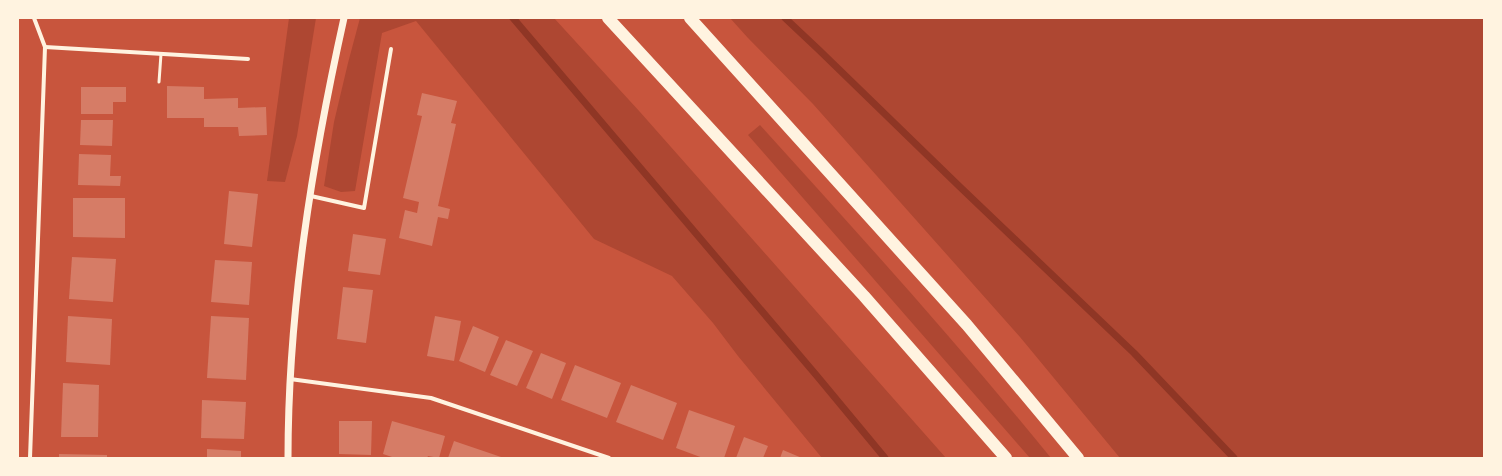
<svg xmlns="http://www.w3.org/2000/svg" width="1502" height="476" font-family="Georgia,serif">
<rect width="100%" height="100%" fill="#c8553d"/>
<!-- green -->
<g fill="#ae4732">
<path d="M 289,18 L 316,18 L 297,136 L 285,182 L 267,181 Z"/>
<path d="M 360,18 L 554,18 L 640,112 L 946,458 L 822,458 L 738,356 L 713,323 L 672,276 L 594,239 L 416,21 L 382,33 L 355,191 L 341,192 L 324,186 L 334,122 L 348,63 Z"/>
<path d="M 730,18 L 1484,18 L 1484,458 L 1120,458 L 1020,337 L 813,104 L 748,38 Z"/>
<path d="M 760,125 C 859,234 958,344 1051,458 L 1030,458 L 748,135 Z"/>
</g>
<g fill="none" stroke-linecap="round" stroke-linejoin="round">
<!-- stream -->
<g stroke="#8f3625" stroke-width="7">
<path d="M 513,18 L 817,376 L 885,458"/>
<path d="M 785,18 L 819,50 L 959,186 L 1134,353 L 1234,458"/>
</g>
</g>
<!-- building -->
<g fill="#d67c66">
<path d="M 167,86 L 204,87 L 204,99 L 238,98 L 238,108 L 266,107 L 267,135 L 239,136 L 238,127 L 204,127 L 204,118 L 167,118 Z"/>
<path d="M 81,87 L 126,87 L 126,102 L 113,102 L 113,114 L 81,114 Z"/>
<path d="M 422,93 L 457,101 L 451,123 L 456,124 L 438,206 L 450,209 L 448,219 L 438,217 L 432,246 L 399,238 L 405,210 L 417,213 L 419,202 L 403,198 L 422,116 L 417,115 Z"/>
<path d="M 81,120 L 113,120 L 112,146 L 80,145 Z"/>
<path d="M 79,154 L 111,155 L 110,176 L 121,176 L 120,186 L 78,185 Z"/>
<path d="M 229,191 L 258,194 L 252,247 L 224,244 Z"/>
<path d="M 73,198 L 125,198 L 125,238 L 73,237 Z"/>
<path d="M 353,234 L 386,239 L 380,275 L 348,271 Z"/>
<path d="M 72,257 L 116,259 L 113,302 L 69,299 Z"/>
<path d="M 215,260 L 252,262 L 249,305 L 211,302 Z"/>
<path d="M 343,287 L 373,290 L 366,343 L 337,339 Z"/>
<path d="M 68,316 L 112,319 L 110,365 L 66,362 Z"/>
<path d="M 211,316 L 249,318 L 246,380 L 207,378 Z"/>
<path d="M 435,316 L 461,321 L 454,361 L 427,356 Z"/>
<path d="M 473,326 L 499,337 L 485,372 L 459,361 Z"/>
<path d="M 506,340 L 533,351 L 517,386 L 490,375 Z"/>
<path d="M 541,353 L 566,363 L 552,399 L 526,388 Z"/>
<path d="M 575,365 L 621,383 L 607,418 L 561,400 Z"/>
<path d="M 63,383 L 99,385 L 98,437 L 61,437 Z"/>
<path d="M 631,385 L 677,403 L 663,440 L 616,422 Z"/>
<path d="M 202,400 L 246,402 L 244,439 L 201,438 Z"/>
<path d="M 689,410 L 735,426 L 724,458 L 703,458 L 676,448 Z"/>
<path d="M 339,421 L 372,421 L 371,455 L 339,454 Z"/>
<path d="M 392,421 L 445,436 L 439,458 L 428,456 L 427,458 L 395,458 L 383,454 Z"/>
<path d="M 744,437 L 768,446 L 763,458 L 736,458 Z"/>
<path d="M 454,441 L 504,458 L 448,458 Z"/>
<path d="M 207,449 L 241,451 L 241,458 L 207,458 Z"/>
<path d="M 783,450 L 802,458 L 780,458 Z"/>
<path d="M 59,454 L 107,455 L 107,458 L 59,458 Z"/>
</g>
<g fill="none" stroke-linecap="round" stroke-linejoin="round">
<!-- service -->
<path stroke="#fff3e0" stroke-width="3" d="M 159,82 L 161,54"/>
<!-- minor -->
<g stroke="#fff3e0" stroke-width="4">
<path d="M 45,47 L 248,59"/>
<path d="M 311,196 L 364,208 L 391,49"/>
<path d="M 290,379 L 431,398 L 609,458"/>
<path d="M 30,458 L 45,47 L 34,18"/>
</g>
<!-- tertiary -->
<path stroke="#fff3e0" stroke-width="7" d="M 288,458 C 288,310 312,162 344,18"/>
<!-- motorway -->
<g stroke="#fff3e0" stroke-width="12">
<path d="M 608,18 L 864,296 L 1006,458"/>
<path d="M 690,18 L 967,325 L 1078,458"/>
</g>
</g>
<!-- border -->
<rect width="1502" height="476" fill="none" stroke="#fff3e0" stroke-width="38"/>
</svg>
